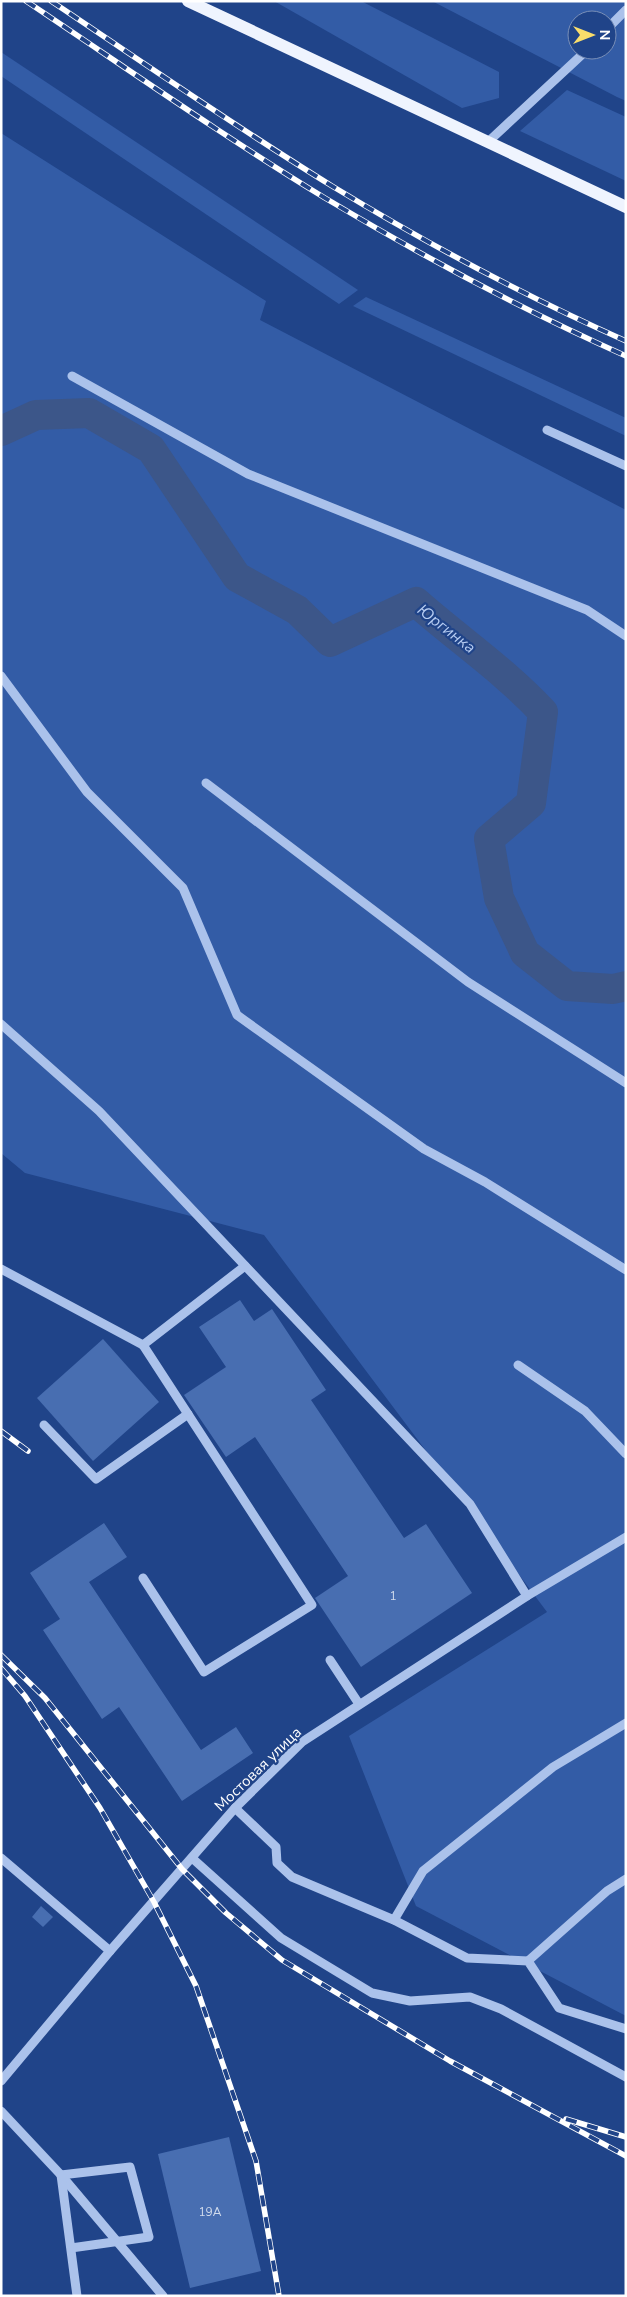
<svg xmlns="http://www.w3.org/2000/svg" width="627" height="2297" font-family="'Nunito Sans',sans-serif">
<rect width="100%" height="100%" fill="#204489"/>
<!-- green -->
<g fill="#335ca6" fill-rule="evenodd">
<path d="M 274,1 L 361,1 L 499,72 L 499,98 L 462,108 Z"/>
<path d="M 432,1 L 626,1 L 626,101 L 617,97 ZM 577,20 L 607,20 L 607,50 L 577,50 Z"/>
<path d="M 1,52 L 358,290 L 339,304 L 1,76 Z"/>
<path d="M 567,90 L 626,117 L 626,181 L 520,131 Z"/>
<path d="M 1,133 L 266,301 L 260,320 L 626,510 L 626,2016 L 416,1906 L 349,1736 L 547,1612 L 264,1235 L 25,1173 L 1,1153 Z"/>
<path d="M 366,297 L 626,418 L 626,436 L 353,306 Z"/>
</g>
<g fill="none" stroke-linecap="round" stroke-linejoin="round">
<!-- river -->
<path stroke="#3c5689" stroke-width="30" d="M 1,431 L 36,415 L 89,413 L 151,449 L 237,577 L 297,610 L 330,642 L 416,602 C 458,639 505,671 543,712 L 531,803 L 489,839 L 499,898 L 525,953 L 567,986 L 613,989 L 626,986"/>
</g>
<!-- building -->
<g fill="#486eb1">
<path d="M 240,1300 L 254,1321 L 272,1309 L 326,1390 L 311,1400 L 404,1538 L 426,1524 L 472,1593 L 361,1667 L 315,1598 L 348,1576 L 255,1437 L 226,1457 L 184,1395 L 226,1367 L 199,1327 Z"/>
<path d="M 103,1339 L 159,1402 L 93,1461 L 37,1398 Z"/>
<path d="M 104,1523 L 127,1557 L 89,1582 L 201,1750 L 236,1727 L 253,1753 L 182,1801 L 119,1707 L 102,1719 L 43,1630 L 60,1619 L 30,1573 Z"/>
<path d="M 41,1906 L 53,1917 L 43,1927 L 32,1917 Z"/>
<path d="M 229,2137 L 261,2271 L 190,2288 L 158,2154 Z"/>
</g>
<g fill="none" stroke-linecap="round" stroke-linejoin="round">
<!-- minor -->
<g stroke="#abc2eb" stroke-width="9">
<path d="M 607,29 L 626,10"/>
<path d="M 489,141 L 587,50"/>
<path d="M 72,376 L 248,474 L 587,610 L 626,636"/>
<path d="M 547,430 L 626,466"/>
<path d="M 1,676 L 87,792 L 183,888 L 237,1015 L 424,1149 L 485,1182 L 626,1270"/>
<path d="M 206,783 L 468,982 L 626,1083"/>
<path d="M 1,1024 L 99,1111 L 470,1504 L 527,1596"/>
<path d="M 1,1269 L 143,1345"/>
<path d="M 518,1365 L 585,1411 L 626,1454"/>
<path d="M 44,1425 L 96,1479 L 188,1414"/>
<path d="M 143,1578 L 204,1672 L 312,1605 L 143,1345 L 245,1266"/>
<path d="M 330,1660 L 359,1704"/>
<path d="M 235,1808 L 276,1847 L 277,1863 L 292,1877 L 394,1920 L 467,1958 L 528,1961 L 559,2008 L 626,2029"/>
<path d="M 1,1858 L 110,1951"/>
<path d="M 192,1858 L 281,1938 L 372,1993 L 410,2001 L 470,1997 L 501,2009 L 626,2077"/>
<path d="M 394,1920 L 423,1871 L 553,1767 L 626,1723"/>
<path d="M 528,1961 L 607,1891 L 626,1879"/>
<path d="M 1,2081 L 110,1951 L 235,1808 L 302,1742 L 527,1596 L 626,1537"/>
<path d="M 1,2111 L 61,2175 L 163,2296"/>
<path d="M 71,2248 L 149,2237 L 130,2167 L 61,2175 L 77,2296"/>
</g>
<!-- major -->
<path stroke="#eff4fe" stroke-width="12" d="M 188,1 L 626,207"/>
<defs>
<g id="rail">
<path d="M 26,1 C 125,67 223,136 325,198 C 422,256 523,310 626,356"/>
<path d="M 51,1 C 144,63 236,127 332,186 C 426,243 525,296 626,341"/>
<path d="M 1,1431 L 28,1451"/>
<path d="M 1,1655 L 45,1698 L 182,1869 L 226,1913 L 282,1960 L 450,2061 L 626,2156"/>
<path d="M 1,1668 L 25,1696 L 100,1808 L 154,1902 L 196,1986 L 256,2161 L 279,2296"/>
<path d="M 566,2119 L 626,2137"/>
</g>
</defs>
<!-- rail casing -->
<use href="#rail" stroke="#fff" stroke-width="5.5"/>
<!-- rail -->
<use href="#rail" stroke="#204489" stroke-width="4" stroke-dasharray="11" stroke-linecap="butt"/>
</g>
<g text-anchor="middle" stroke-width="4.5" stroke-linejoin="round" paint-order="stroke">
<!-- number labels -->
<g font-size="12" fill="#d1dbec">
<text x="393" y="1600">1</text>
<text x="210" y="2216">19А</text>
</g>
<!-- street labels -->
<g font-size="15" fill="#fff" stroke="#204489">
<text transform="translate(258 1769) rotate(-44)" y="5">Мостовая улица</text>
</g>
<!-- water labels -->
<g font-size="16" font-style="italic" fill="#b6ccf2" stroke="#204489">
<text transform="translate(447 628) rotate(38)" y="6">Юргинка</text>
</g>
</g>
<!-- border -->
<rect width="627" height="2297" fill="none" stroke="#ffffff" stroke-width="5"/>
<!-- north arrow -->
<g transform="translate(592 35) rotate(90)"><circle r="24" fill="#204489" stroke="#798fb8"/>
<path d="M0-4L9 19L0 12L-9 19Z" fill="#f9dd6b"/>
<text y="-8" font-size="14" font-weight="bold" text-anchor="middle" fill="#ffffff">N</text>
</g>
</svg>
